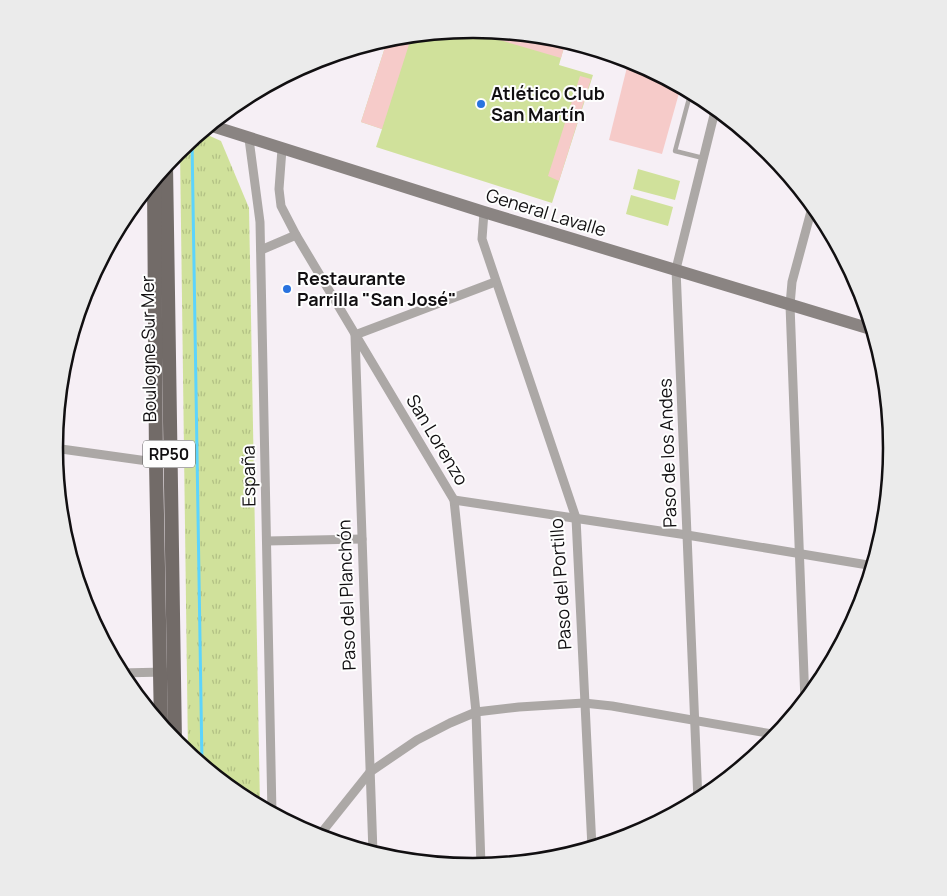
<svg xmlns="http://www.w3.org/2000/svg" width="947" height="896" font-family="Manrope,sans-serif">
<defs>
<pattern id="grass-tufts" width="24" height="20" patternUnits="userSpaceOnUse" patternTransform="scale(1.25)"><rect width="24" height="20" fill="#d0e19b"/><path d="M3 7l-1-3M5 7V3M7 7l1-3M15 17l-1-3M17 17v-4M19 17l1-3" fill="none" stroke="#b2c084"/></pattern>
</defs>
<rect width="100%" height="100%" fill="#f6eff5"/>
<!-- grass -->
<path fill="url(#grass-tufts)" d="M 201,132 L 221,141 L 249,208 L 260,807 L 240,796 L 188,753 L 180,149 Z"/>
<!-- pitch -->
<g fill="#d0e19b">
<path d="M 473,29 L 556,37 L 566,40 L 559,65 L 593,75 L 552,203 L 376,147 L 382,129 L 361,122 L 388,38 Z"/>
<path d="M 638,169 L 680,181 L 675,200 L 633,189 Z"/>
<path d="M 631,195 L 673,207 L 668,226 L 626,214 Z"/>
</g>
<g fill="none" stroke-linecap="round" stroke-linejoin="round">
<!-- stream -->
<path stroke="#5cd4fd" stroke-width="3" d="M 192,140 L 202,765"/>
</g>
<!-- building -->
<g fill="#f6cbc9">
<path d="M 477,29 L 556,37 L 566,40 L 561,58 L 476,33 Z"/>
<path d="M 412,35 L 382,129 L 361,122 L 388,38 Z"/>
<path d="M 629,59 L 681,86 L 662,154 L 609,140 Z"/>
<path d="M 580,76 L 591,79 L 559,181 L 548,176 Z"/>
</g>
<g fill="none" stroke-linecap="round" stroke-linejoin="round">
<!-- service -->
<path stroke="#aca8a6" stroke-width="4.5" d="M 691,91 L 675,151 L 703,158"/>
<!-- minor -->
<g stroke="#aca8a6" stroke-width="9">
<path d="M 249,139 L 260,222 L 272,814"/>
<path d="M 282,149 L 279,189 L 281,206 L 296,235 L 454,500 L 476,712 L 481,866"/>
<path d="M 484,212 L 482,239 L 576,518 L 592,848"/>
<path d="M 261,250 L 296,235"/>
<path d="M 54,448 L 169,464"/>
<path d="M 454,500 L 687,535 L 874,566"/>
<path d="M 267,541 L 362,539"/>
<path d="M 120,673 L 165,672"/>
<path d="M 805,702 L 790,305 L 792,282 L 813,204"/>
<path d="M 698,801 L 676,269 L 716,107"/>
<path d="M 318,837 L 370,772 L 417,740 L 450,723 L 476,712 L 519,707 L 584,703 L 612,706 L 778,735"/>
<path d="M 373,853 L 355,335 L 495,282"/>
</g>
<!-- secondary -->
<path stroke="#8a8482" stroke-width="12" d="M 209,125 L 484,212 L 874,330"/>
<!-- primary -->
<g stroke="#726b68" stroke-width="14">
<path d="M 166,165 L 175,742"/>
<path d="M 154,180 L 156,462 L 161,725"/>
</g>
</g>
<!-- markers -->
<g fill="#2973df" stroke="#fefefe" stroke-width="2">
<circle cx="481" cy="104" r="5"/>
<circle cx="287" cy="289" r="5"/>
</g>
<g text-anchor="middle" stroke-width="4" stroke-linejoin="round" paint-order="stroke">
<!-- shield labels -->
<rect fill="#fefefe" stroke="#585758" stroke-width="1" x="143" y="440.5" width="52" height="27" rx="4"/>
<g font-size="16" font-weight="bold" fill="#110f11">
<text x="169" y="460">RP50</text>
</g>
<!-- poi labels -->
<g font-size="18" font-weight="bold" fill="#110f11" stroke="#fefefe" text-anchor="start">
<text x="491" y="100">Atlético Club<tspan x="491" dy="21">San Martín</tspan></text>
<text x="297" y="285">Restaurante<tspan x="297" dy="21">Parrilla "San José"</tspan></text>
</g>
<!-- street labels -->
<g font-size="18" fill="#110f11" stroke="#fefefe">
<text transform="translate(546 213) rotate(17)" y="6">General Lavalle</text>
<text transform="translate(149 349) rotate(-91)" y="6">Boulogne Sur Mer</text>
<text transform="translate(437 440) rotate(59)" y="6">San Lorenzo</text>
<text transform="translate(668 453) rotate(-92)" y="6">Paso de los Andes</text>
<text transform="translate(249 476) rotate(-91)" y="6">España</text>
<text transform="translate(561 584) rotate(-94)" y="6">Paso del Portillo</text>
<text transform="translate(347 595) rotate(-92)" y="6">Paso del Planchón</text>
</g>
</g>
<!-- crop -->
<path d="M0 0H947V896H0ZM63 448a410 410 0 1 1 820 0a410 410 0 1 1-820 0Z" fill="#ebebeb" fill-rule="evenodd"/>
<path fill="none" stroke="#110f11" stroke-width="2.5" d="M63 448a410 410 0 1 1 820 0a410 410 0 1 1-820 0Z"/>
</svg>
